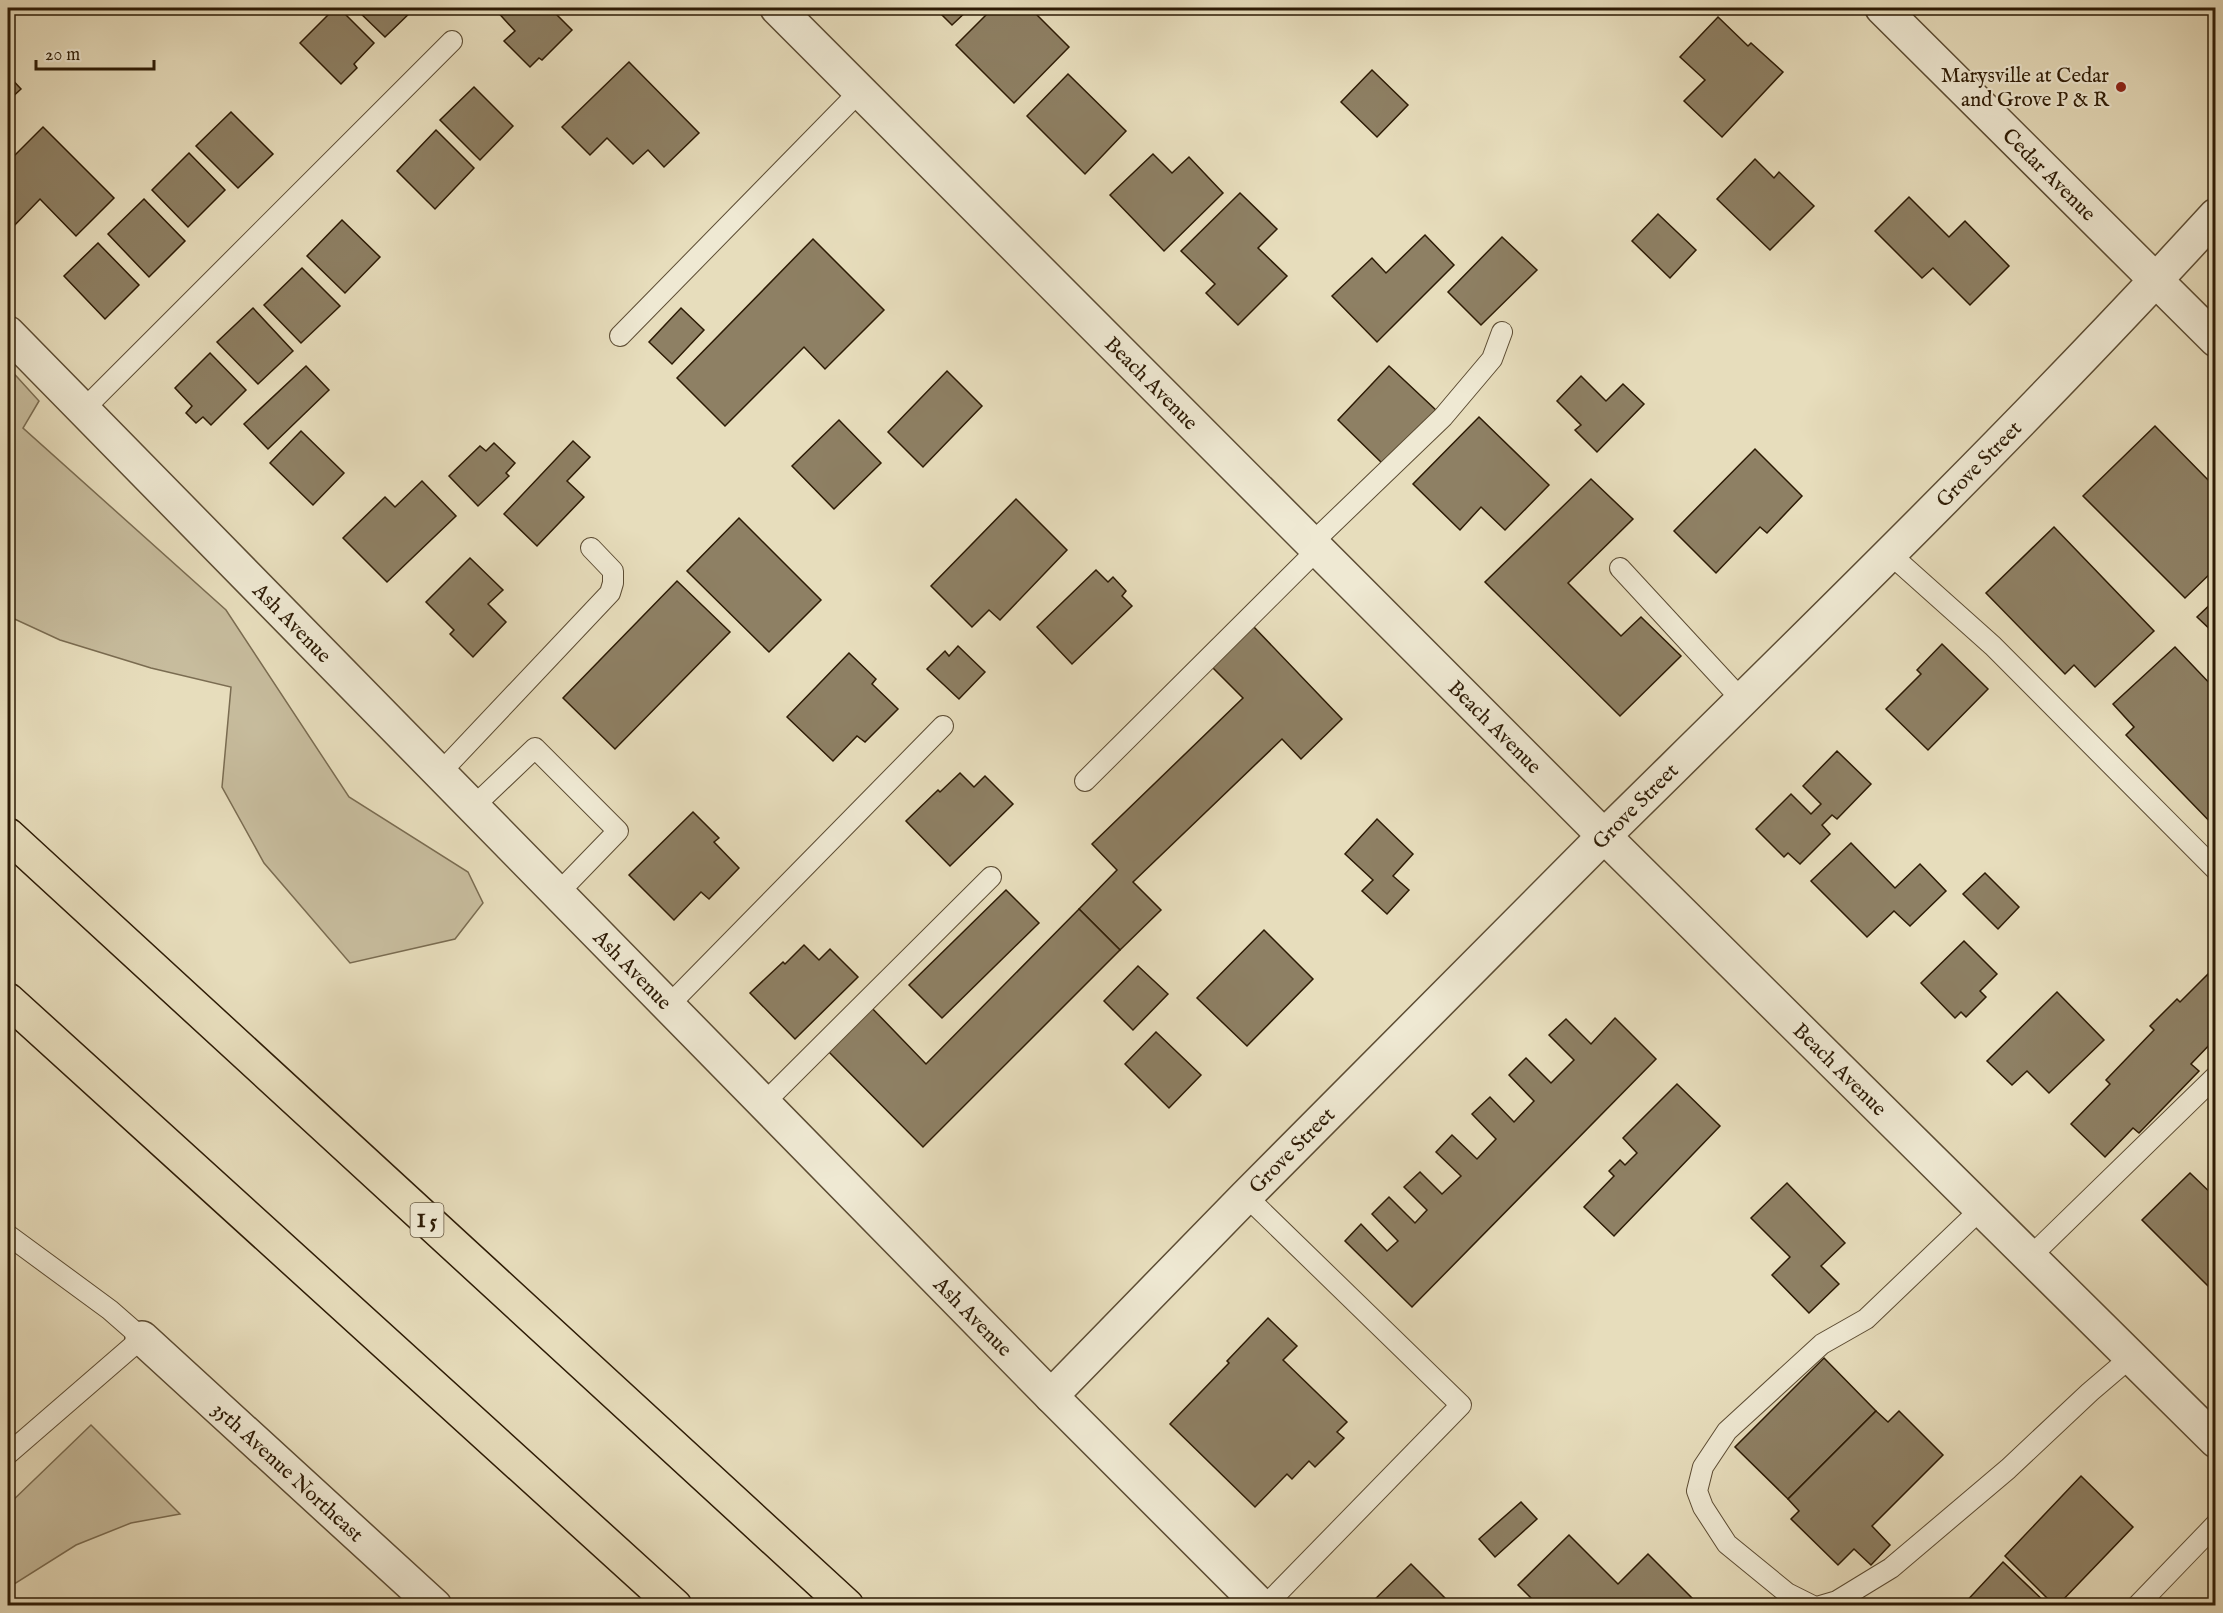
<svg xmlns="http://www.w3.org/2000/svg" width="2223" height="1613" font-family="'IM FELL English',serif">
<rect width="100%" height="100%" fill="#e7ddbc"/>
<filter id="stains"><feTurbulence type="fractalNoise" baseFrequency=".00333" numOctaves="4"/><feColorMatrix values="0 0 0 0 .2 0 0 0 0 .09 0 0 0 0 .02 0 0 0 .5 -.17"/></filter>
<radialGradient id="worn" r=".72"><stop offset=".6" stop-color="#630" stop-opacity="0"/><stop offset="1" stop-color="#630" stop-opacity=".3"/></radialGradient>
<!-- green -->
<g fill="#c7bc9d" stroke="#7a6c51" stroke-width="1.5">
<path d="M 8,367 L 39,401 L 23,428 L 226,610 L 349,797 L 468,872 L 483,903 L 455,939 L 350,963 L 264,863 L 222,787 L 231,687 L 151,668 L 60,640 L 8,616 Z"/>
<path d="M 91,1425 L 180,1514 L 131,1523 L 76,1545 L 8,1588 L 8,1505 Z"/>
</g>
<!-- building -->
<g fill="#8e8064" stroke="#2d1b05" stroke-width="1.5">
<path d="M 335,8 L 339,8 L 374,43 L 354,64 L 357,68 L 341,84 L 300,43 Z"/>
<path d="M 355,8 L 415,8 L 385,37 Z"/>
<path d="M 494,8 L 558,8 L 554,12 L 572,30 L 542,60 L 539,58 L 530,67 L 504,41 L 515,31 Z"/>
<path d="M 935,8 L 970,8 L 952,25 Z"/>
<path d="M 993,8 L 1030,8 L 1069,47 L 1014,103 L 956,45 Z"/>
<path d="M 1718,17 L 1748,46 L 1751,43 L 1783,72 L 1722,137 L 1684,101 L 1705,80 L 1680,57 Z"/>
<path d="M 629,62 L 699,133 L 664,167 L 648,150 L 633,164 L 607,138 L 590,155 L 562,127 Z"/>
<path d="M 1372,70 L 1408,105 L 1377,137 L 1341,102 Z"/>
<path d="M 1068,74 L 1126,131 L 1085,174 L 1027,116 Z"/>
<path d="M 8,75 L 21,89 L 8,101 Z"/>
<path d="M 474,87 L 513,126 L 480,160 L 440,120 Z"/>
<path d="M 231,112 L 273,154 L 238,188 L 196,146 Z"/>
<path d="M 43,127 L 114,198 L 76,236 L 40,199 L 11,229 L 8,226 L 8,162 Z"/>
<path d="M 436,130 L 474,168 L 435,209 L 397,171 Z"/>
<path d="M 189,153 L 225,190 L 188,227 L 152,190 Z"/>
<path d="M 1153,154 L 1172,173 L 1189,157 L 1223,193 L 1164,251 L 1110,195 Z"/>
<path d="M 1755,159 L 1774,178 L 1779,172 L 1814,206 L 1770,250 L 1717,199 Z"/>
<path d="M 1240,193 L 1277,229 L 1258,248 L 1287,276 L 1238,325 L 1206,293 L 1215,284 L 1181,251 Z"/>
<path d="M 1909,197 L 1949,237 L 1965,221 L 2009,266 L 1970,305 L 1933,268 L 1922,278 L 1875,231 Z"/>
<path d="M 144,199 L 185,241 L 149,277 L 108,234 Z"/>
<path d="M 1658,214 L 1696,250 L 1670,278 L 1632,241 Z"/>
<path d="M 342,220 L 380,257 L 345,293 L 307,256 Z"/>
<path d="M 1425,235 L 1454,265 L 1377,342 L 1332,296 L 1372,258 L 1386,273 Z"/>
<path d="M 1502,237 L 1537,270 L 1481,325 L 1448,292 Z"/>
<path d="M 813,239 L 884,310 L 825,369 L 804,347 L 725,426 L 677,378 Z"/>
<path d="M 98,243 L 139,285 L 105,319 L 64,276 Z"/>
<path d="M 302,268 L 340,306 L 301,343 L 264,305 Z"/>
<path d="M 253,308 L 293,351 L 258,384 L 217,342 Z"/>
<path d="M 681,308 L 704,330 L 672,364 L 649,342 Z"/>
<path d="M 210,353 L 246,390 L 211,425 L 203,417 L 196,423 L 186,413 L 192,406 L 175,388 Z"/>
<path d="M 306,366 L 329,390 L 268,449 L 244,424 Z"/>
<path d="M 1389,366 L 1437,411 L 1384,465 L 1338,420 Z"/>
<path d="M 947,371 L 982,406 L 923,467 L 888,432 Z"/>
<path d="M 1581,376 L 1606,401 L 1623,384 L 1644,404 L 1597,452 L 1575,430 L 1581,425 L 1557,401 Z"/>
<path d="M 1479,417 L 1549,485 L 1505,530 L 1481,507 L 1460,530 L 1413,484 Z"/>
<path d="M 839,420 L 881,463 L 834,509 L 792,466 Z"/>
<path d="M 2155,426 L 2216,488 L 2216,568 L 2185,598 L 2083,496 Z"/>
<path d="M 301,431 L 344,473 L 313,505 L 270,463 Z"/>
<path d="M 573,441 L 590,457 L 567,481 L 584,497 L 537,546 L 504,514 Z"/>
<path d="M 494,443 L 515,463 L 506,473 L 509,476 L 478,506 L 449,476 L 480,446 L 486,451 Z"/>
<path d="M 1755,449 L 1802,496 L 1767,533 L 1760,527 L 1716,573 L 1674,531 Z"/>
<path d="M 1591,479 L 1633,519 L 1568,583 L 1621,636 L 1641,617 L 1681,656 L 1620,716 L 1485,582 Z"/>
<path d="M 422,481 L 456,516 L 387,582 L 343,538 L 385,497 L 395,507 Z"/>
<path d="M 1016,499 L 1067,550 L 1000,620 L 989,610 L 972,627 L 931,586 Z"/>
<path d="M 739,518 L 821,600 L 769,652 L 687,571 Z"/>
<path d="M 2054,527 L 2154,631 L 2095,687 L 2074,665 L 2065,674 L 1986,593 Z"/>
<path d="M 470,558 L 503,590 L 488,604 L 506,622 L 473,657 L 450,634 L 454,630 L 426,602 Z"/>
<path d="M 1096,570 L 1108,582 L 1113,577 L 1126,591 L 1122,596 L 1132,606 L 1072,664 L 1037,627 Z"/>
<path d="M 677,581 L 730,632 L 615,749 L 563,698 Z"/>
<path d="M 2216,599 L 2216,635 L 2197,617 Z"/>
<path d="M 1253,626 L 1342,719 L 1301,759 L 1282,739 L 1133,882 L 1161,910 L 1120,950 L 1079,909 L 1117,870 L 1092,844 L 1243,698 L 1212,667 Z"/>
<path d="M 1942,644 L 1988,689 L 1928,750 L 1886,709 L 1921,674 L 1917,670 Z"/>
<path d="M 958,646 L 985,672 L 959,699 L 927,669 L 945,651 L 949,656 Z"/>
<path d="M 2175,647 L 2216,690 L 2216,828 L 2126,735 L 2134,727 L 2113,704 Z"/>
<path d="M 849,653 L 876,679 L 872,684 L 898,709 L 865,742 L 857,736 L 833,761 L 787,717 Z"/>
<path d="M 1837,751 L 1871,784 L 1837,819 L 1832,815 L 1822,825 L 1830,834 L 1800,864 L 1788,853 L 1784,857 L 1756,829 L 1791,794 L 1811,814 L 1821,804 L 1803,786 Z"/>
<path d="M 960,773 L 974,787 L 985,776 L 1013,804 L 950,866 L 906,821 L 938,790 L 940,792 Z"/>
<path d="M 693,812 L 719,838 L 714,842 L 739,868 L 709,899 L 701,892 L 674,920 L 629,875 Z"/>
<path d="M 1377,819 L 1413,854 L 1393,876 L 1409,890 L 1387,914 L 1362,891 L 1373,880 L 1345,854 Z"/>
<path d="M 1851,843 L 1895,888 L 1920,864 L 1946,891 L 1910,926 L 1894,911 L 1867,937 L 1811,881 Z"/>
<path d="M 1985,873 L 2019,907 L 1998,929 L 1963,894 Z"/>
<path d="M 1006,890 L 1039,923 L 942,1018 L 909,985 Z"/>
<path d="M 1079,909 L 1120,950 L 923,1147 L 825,1048 L 869,1005 L 926,1064 Z"/>
<path d="M 1264,930 L 1313,979 L 1247,1046 L 1197,998 Z"/>
<path d="M 1964,941 L 1997,974 L 1980,991 L 1986,997 L 1966,1017 L 1961,1012 L 1955,1018 L 1921,983 Z"/>
<path d="M 804,945 L 819,960 L 830,949 L 858,977 L 795,1039 L 750,993 L 783,962 L 785,964 Z"/>
<path d="M 1138,966 L 1168,994 L 1133,1030 L 1104,1001 Z"/>
<path d="M 2216,966 L 2216,1038 L 2191,1064 L 2199,1071 L 2139,1133 L 2133,1128 L 2105,1157 L 2071,1124 L 2110,1084 L 2106,1080 L 2154,1030 L 2150,1026 L 2177,999 L 2180,1002 Z"/>
<path d="M 2057,992 L 2104,1040 L 2049,1093 L 2027,1071 L 2012,1085 L 1987,1061 Z"/>
<path d="M 1615,1018 L 1656,1059 L 1412,1307 L 1345,1241 L 1361,1224 L 1387,1251 L 1398,1241 L 1372,1214 L 1389,1197 L 1415,1223 L 1427,1210 L 1404,1187 L 1420,1172 L 1442,1194 L 1461,1176 L 1436,1152 L 1452,1135 L 1477,1159 L 1496,1139 L 1472,1114 L 1490,1097 L 1514,1122 L 1534,1101 L 1509,1075 L 1526,1058 L 1551,1083 L 1574,1060 L 1549,1035 L 1566,1019 L 1591,1044 Z"/>
<path d="M 1156,1032 L 1201,1075 L 1169,1108 L 1125,1064 Z"/>
<path d="M 1677,1084 L 1720,1126 L 1614,1236 L 1584,1207 L 1614,1176 L 1609,1171 L 1620,1160 L 1625,1165 L 1637,1153 L 1623,1138 Z"/>
<path d="M 2190,1173 L 2216,1198 L 2216,1294 L 2142,1220 Z"/>
<path d="M 1787,1183 L 1845,1243 L 1821,1266 L 1839,1284 L 1809,1313 L 1772,1275 L 1790,1257 L 1751,1218 Z"/>
<path d="M 1268,1318 L 1297,1346 L 1283,1360 L 1347,1422 L 1337,1432 L 1344,1438 L 1315,1467 L 1309,1461 L 1292,1479 L 1287,1474 L 1255,1507 L 1170,1424 L 1229,1363 L 1227,1361 Z"/>
<path d="M 1824,1358 L 1876,1411 L 1788,1499 L 1735,1447 Z"/>
<path d="M 1876,1411 L 1888,1422 L 1899,1411 L 1943,1455 L 1872,1526 L 1890,1545 L 1871,1565 L 1854,1549 L 1838,1565 L 1791,1519 L 1799,1511 L 1788,1499 Z"/>
<path d="M 2081,1476 L 2133,1527 L 2057,1606 L 2055,1606 L 2005,1556 Z"/>
<path d="M 1521,1502 L 1537,1519 L 1495,1557 L 1479,1539 Z"/>
<path d="M 1569,1535 L 1618,1584 L 1648,1554 L 1700,1606 L 1539,1606 L 1518,1585 Z"/>
<path d="M 2003,1562 L 2049,1606 L 1962,1606 Z"/>
<path d="M 1411,1564 L 1453,1606 L 1373,1606 L 1371,1603 Z"/>
</g>
<g fill="none" stroke-linecap="round" stroke-linejoin="round">
<defs>
<g id="service">
<path d="M 620,336 L 860,91"/>
<path d="M 83,410 L 452,41"/>
<path d="M 1312,543 L 1443,417 L 1492,359 L 1502,332"/>
<path d="M 1890,554 L 1993,646 L 2216,870"/>
<path d="M 1620,568 L 1742,700"/>
<path d="M 440,773 L 610,593 L 613,583 L 613,571 L 591,548"/>
<path d="M 1085,781 L 1318,549"/>
<path d="M 473,807 L 535,748 L 618,831 L 558,893"/>
<path d="M 668,1006 L 943,726"/>
<path d="M 764,1103 L 991,877"/>
<path d="M 1246,1196 L 1461,1405 L 1265,1606"/>
<path d="M 8,1235 L 110,1310 L 142,1338 L 8,1454"/>
<path d="M 2030,1257 L 2216,1076"/>
<path d="M 1813,1606 L 1787,1593 L 1727,1544 L 1703,1507 L 1697,1491 L 1703,1467 L 1727,1431 L 1822,1344 L 1866,1319 L 1981,1209"/>
<path d="M 1820,1606 L 1837,1601 L 1891,1568 L 2008,1469 L 2090,1392 L 2131,1357"/>
<path d="M 2137,1606 L 2216,1524"/>
</g>
<g id="minor">
<path id="s1" d="M 8,333 L 1051,1396 L 1261,1606"/>
<path id="s2" d="M 142,1338 L 435,1606"/>
<path id="s3" d="M 1051,1396 L 1246,1196 L 1604,836"/>
</g>
<g id="tertiary">
<path id="s4" d="M 777,8 L 1604,836 L 2216,1441"/>
<path id="s5" d="M 1882,8 L 2216,340"/>
<path id="s6" d="M 1604,836 C 1811,632 2020,429 2216,215"/>
</g>
<g id="motorway">
<path d="M 8,835 L 847,1606"/>
<path d="M 8,1000 L 675,1606"/>
</g>
</defs>
<!-- service casing -->
<use href="#service" stroke="#5c4c33" stroke-width="22"/>
<!-- minor casing -->
<use href="#minor" stroke="#5c4c33" stroke-width="36"/>
<!-- tertiary casing -->
<use href="#tertiary" stroke="#5c4c33" stroke-width="36"/>
<!-- motorway casing -->
<use href="#motorway" stroke="#2d1b05" stroke-width="36"/>
<!-- service -->
<use href="#service" stroke="#efe9d3" stroke-width="20"/>
<!-- minor -->
<use href="#minor" stroke="#efe9d3" stroke-width="33"/>
<!-- tertiary -->
<use href="#tertiary" stroke="#efe9d3" stroke-width="33"/>
<!-- motorway -->
<use href="#motorway" stroke="#e7ddbc" stroke-width="33"/>
</g>
<!-- markers -->
<circle fill="#8f2418" stroke="#efe9d3" stroke-width="2" cx="2121" cy="87" r="6"/>
<g text-anchor="middle" stroke-width="4.5" stroke-linejoin="round" paint-order="stroke">
<!-- shield labels -->
<rect fill="#efe9d3" stroke="#675943" stroke-width="1.5" x="410.5" y="1203" width="33" height="34" rx="4.5"/>
<g font-size="20" font-weight="bold" fill="#2d1b05">
<text x="427" y="1227">I 5</text>
</g>
<!-- poi labels -->
<g font-size="21" fill="#2d1b05" stroke="#efe9d3" text-anchor="end">
<text x="2109" y="82">Marysville at Cedar<tspan x="2109" dy="24">and Grove P &amp; R</tspan></text>
</g>
<!-- street labels -->
<g font-size="21" fill="#2d1b05" stroke="#efe9d3">
<text dy="7" stroke="none"><textPath href="#s5" startOffset="236">Cedar Avenue</textPath></text>
<text dy="7" stroke="none"><textPath href="#s4" startOffset="530">Beach Avenue</textPath></text>
<text dy="7" stroke="none"><textPath href="#s6" startOffset="528">Grove Street</textPath></text>
<text dy="7" stroke="none"><textPath href="#s1" startOffset="406">Ash Avenue</textPath></text>
<text dy="7" stroke="none"><textPath href="#s4" startOffset="1016">Beach Avenue</textPath></text>
<text transform="translate(1635 806) rotate(-45)" y="7">Grove Street</text>
<text dy="7" stroke="none"><textPath href="#s1" startOffset="892">Ash Avenue</textPath></text>
<text dy="7" stroke="none"><textPath href="#s4" startOffset="1502">Beach Avenue</textPath></text>
<text dy="7" stroke="none"><textPath href="#s3" startOffset="344">Grove Street</textPath></text>
<text dy="7" stroke="none"><textPath href="#s1" startOffset="1378">Ash Avenue</textPath></text>
<text dy="7" stroke="none"><textPath href="#s2" startOffset="198">35th Avenue Northeast</textPath></text>
</g>
</g>
<!-- margin -->
<rect width="2223" height="1613" fill="none" stroke="#e7ddbc" stroke-width="30"/>
<rect x="9" y="9" width="2205" height="1595" fill="none" stroke="#2d1b05" stroke-width="3"/>
<rect x="15" y="15" width="2193" height="1583" fill="none" stroke="#2d1b05" stroke-width="1.5"/>
<!-- scale -->
<path d="M36 60v9h118v-9" fill="none" stroke="#2d1b05" stroke-width="3"/>
<text x="45" y="60" font-size="18" fill="#2d1b05" stroke="#efe9d3" stroke-width="4.5" paint-order="stroke">20 m</text>
<rect width="100%" height="100%" filter="url(#stains)"/>
<rect width="100%" height="100%" fill="url(#worn)"/>
</svg>
